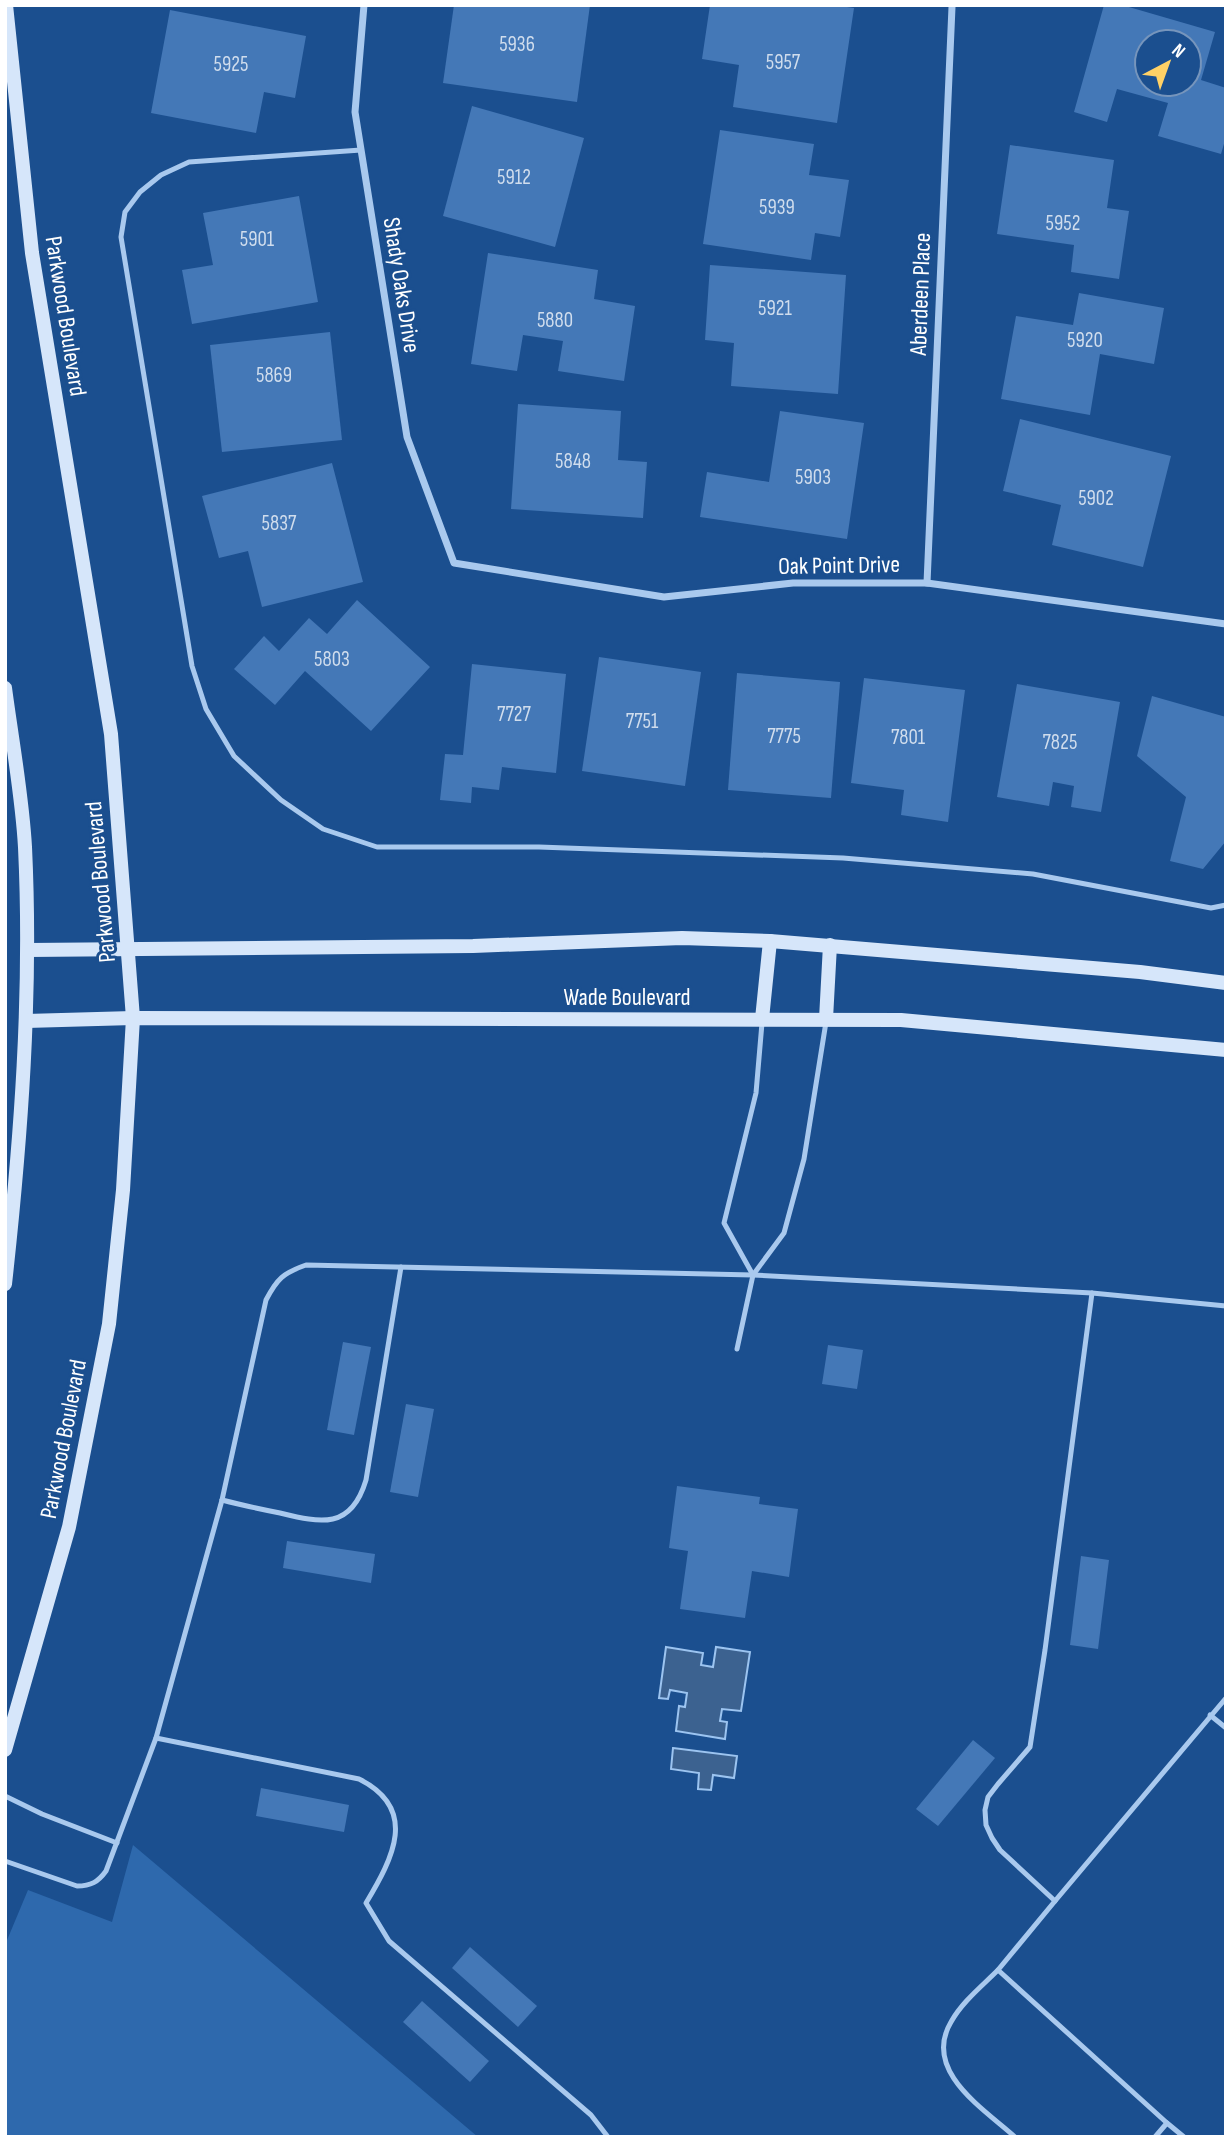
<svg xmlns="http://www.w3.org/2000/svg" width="1231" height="2142" font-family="'Sofia Sans Condensed',sans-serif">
<rect width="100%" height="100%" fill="#1b4f8f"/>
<!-- green -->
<path fill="#2e69ad" d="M 133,1845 L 478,2137 L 5,2137 L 5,1945 L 28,1890 L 112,1922 Z"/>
<!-- water -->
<g fill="#3c6290" stroke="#9cc4f0" stroke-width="2">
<path d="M 666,1647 L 703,1653 L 701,1665 L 713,1667 L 716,1647 L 750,1652 L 741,1711 L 722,1709 L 720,1721 L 727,1722 L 725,1739 L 676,1731 L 679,1706 L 685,1707 L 687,1693 L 670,1690 L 668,1699 L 659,1698 Z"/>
<path d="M 673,1748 L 737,1756 L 734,1778 L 713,1775 L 711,1790 L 698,1789 L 699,1773 L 671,1769 Z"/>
</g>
<!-- building -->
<g fill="#4478b7" fill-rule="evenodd">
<path d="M 454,5 L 590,5 L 577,102 L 443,83 Z"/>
<path d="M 710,5 L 833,5 L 854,8 L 837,123 L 733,107 L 739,65 L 702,59 Z"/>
<path d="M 1104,5 L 1122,5 L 1215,32 L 1201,80 L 1226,88 L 1226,137 L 1221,154 L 1158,136 L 1168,103 L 1117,89 L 1107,122 L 1074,112 ZM 1147,42 L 1189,42 L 1189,84 L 1147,84 Z"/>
<path d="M 170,10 L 306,36 L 295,98 L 264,92 L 256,133 L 151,113 Z"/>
<path d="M 472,106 L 584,138 L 555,247 L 443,216 Z"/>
<path d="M 720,130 L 814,144 L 809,175 L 849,180 L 840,237 L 815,233 L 811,260 L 703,244 Z"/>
<path d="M 1010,145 L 1114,160 L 1107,208 L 1129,211 L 1119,279 L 1071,272 L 1074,245 L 997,234 Z"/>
<path d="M 299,196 L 318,302 L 192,324 L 182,270 L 213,265 L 203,213 Z"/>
<path d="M 488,253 L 598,270 L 594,299 L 635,306 L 624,381 L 558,371 L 563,341 L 523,335 L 517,371 L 471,364 Z"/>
<path d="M 710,265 L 846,275 L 838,394 L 731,386 L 734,343 L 705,340 Z"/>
<path d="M 1079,293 L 1164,308 L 1154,364 L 1100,354 L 1090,415 L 1001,399 L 1016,316 L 1073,325 Z"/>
<path d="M 330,332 L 342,440 L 222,452 L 210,345 Z"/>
<path d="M 518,404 L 621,411 L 618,460 L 647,462 L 643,518 L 511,509 Z"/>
<path d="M 780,411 L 864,423 L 847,539 L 700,517 L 707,472 L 769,482 Z"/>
<path d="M 1020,419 L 1171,456 L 1143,567 L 1052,545 L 1061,505 L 1003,491 Z"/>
<path d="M 332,463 L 363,582 L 262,607 L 248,551 L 219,558 L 202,496 Z"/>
<path d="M 357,600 L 430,667 L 371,731 L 305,671 L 275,705 L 234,669 L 264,636 L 279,651 L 309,618 L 327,634 Z"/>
<path d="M 599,657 L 701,672 L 685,786 L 582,771 Z"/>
<path d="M 472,664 L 566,674 L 556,773 L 502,767 L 499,790 L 472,787 L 471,803 L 440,800 L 445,754 L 463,755 Z"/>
<path d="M 737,673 L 840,682 L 831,798 L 728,790 Z"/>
<path d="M 864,678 L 965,690 L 948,822 L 901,815 L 904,790 L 851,783 Z"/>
<path d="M 1017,684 L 1120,702 L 1101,812 L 1071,807 L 1074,786 L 1053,782 L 1049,806 L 997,797 Z"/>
<path d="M 1152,696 L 1226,717 L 1226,841 L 1203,869 L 1170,861 L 1186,797 L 1137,756 Z"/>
<path d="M 343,1342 L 371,1347 L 354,1435 L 327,1430 Z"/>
<path d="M 828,1345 L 863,1350 L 857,1389 L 822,1384 Z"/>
<path d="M 406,1404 L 434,1409 L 418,1497 L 390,1492 Z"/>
<path d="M 677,1486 L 760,1497 L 759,1504 L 798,1509 L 789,1577 L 752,1571 L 745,1618 L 680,1609 L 688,1551 L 669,1548 Z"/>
<path d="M 287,1541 L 375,1554 L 371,1583 L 283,1568 Z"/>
<path d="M 1081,1556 L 1109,1560 L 1098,1649 L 1070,1645 Z"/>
<path d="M 973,1740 L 995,1758 L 938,1826 L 916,1809 Z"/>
<path d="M 261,1788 L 349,1805 L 344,1832 L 256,1816 Z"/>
<path d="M 470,1947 L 537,2006 L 518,2027 L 452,1968 Z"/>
<path d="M 422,2001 L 489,2061 L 470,2082 L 403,2022 Z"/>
</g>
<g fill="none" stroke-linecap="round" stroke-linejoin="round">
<!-- lane -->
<g stroke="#a9c9ee" stroke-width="5">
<path d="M 361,150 L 189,162 L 161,175 L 140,192 L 125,212 L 121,237 L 192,666 L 206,709 L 234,756 L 281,800 L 323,829 L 377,847 L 539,847 L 843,858 L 1033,874 L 1211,908 L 1226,905"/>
<path d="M 753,1275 L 724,1223 L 756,1093 L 762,1023"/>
<path d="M 1092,1293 L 1045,1650 L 1030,1747 L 998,1784 L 988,1797 L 985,1810 L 986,1825 L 992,1838 L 1000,1850 L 1055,1901 L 1226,1698"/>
<path d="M 737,1349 L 753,1275 L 784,1233 L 804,1159 L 826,1022"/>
<path d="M 222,1500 C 241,1505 260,1509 280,1513 C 321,1523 351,1530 366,1480 L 401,1267"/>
<path d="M 1210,1715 L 1226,1728"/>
<path d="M 156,1738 L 359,1779 C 419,1809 393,1858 366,1903 L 389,1941 L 591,2115 L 608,2137"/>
<path d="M 5,1796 L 42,1814 L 117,1843"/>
<path d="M 5,1861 L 77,1886 C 91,1886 98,1882 106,1871 L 156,1738 L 222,1500 L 266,1300 C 277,1279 283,1273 306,1265 L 753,1275 L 1092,1293 L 1226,1306"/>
<path d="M 1055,1901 L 998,1970 L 1167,2123"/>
<path d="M 998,1970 C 982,1986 962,2002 951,2022 C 922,2071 984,2109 1015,2137"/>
<path d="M 1155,2137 L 1167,2123 L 1184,2137"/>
</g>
<!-- street -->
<g stroke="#a9c9ee" stroke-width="7">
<path d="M 364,5 L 355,112 L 407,437 L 454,563 L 664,597 L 793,583 L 927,583 L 1226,624"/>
<path d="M 927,583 L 952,7"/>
</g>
<!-- secondary -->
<g stroke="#d6e6fa" stroke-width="14">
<path d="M 5,688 C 12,741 22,794 25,847 C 32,993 21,1139 5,1284"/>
<path d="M 28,950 L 473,946 L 682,938 L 770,941 L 1140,972 L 1226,983"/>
<path d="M 762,1019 L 770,941"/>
<path d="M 826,1019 L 830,945"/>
<path d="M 26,1021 L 133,1018 L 901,1020 L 1226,1050"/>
<path d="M 5,1750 L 69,1527 L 109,1324 L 123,1190 L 133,1018 L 111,734 L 32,253 L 6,5"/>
</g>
</g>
<g text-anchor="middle" stroke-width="6" stroke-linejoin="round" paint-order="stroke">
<!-- number labels -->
<g font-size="21" fill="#d0dded">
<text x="517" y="51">5936</text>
<text x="783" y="69">5957</text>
<text x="231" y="71">5925</text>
<text x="514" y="184">5912</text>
<text x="777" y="214">5939</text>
<text x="1063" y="230">5952</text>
<text x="257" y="246">5901</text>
<text x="775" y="315">5921</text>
<text x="555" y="327">5880</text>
<text x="1085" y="347">5920</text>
<text x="274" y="382">5869</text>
<text x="573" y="468">5848</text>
<text x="813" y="484">5903</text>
<text x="1096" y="505">5902</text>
<text x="279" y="530">5837</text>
<text x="332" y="666">5803</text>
<text x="514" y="721">7727</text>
<text x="642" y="728">7751</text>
<text x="784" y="743">7775</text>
<text x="908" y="744">7801</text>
<text x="1060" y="749">7825</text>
</g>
<!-- street labels -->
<g font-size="24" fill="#fff" stroke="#1b4f8f">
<text transform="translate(402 285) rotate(81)" y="8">Shady Oaks Drive</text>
<text transform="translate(920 294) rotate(-88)" y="8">Aberdeen Place</text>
<text transform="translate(66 316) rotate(81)" y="8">Parkwood Boulevard</text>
<text transform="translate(839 565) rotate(-1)" y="8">Oak Point Drive</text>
<text transform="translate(100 882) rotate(-95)" y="8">Parkwood Boulevard</text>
<text x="627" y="1005">Wade Boulevard</text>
<text transform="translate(63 1439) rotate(-79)" y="8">Parkwood Boulevard</text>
</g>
</g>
<!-- border -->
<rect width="1231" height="2142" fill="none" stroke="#ffffff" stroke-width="14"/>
<!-- north arrow -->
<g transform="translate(1168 63) rotate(41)"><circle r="33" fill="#1b4f8f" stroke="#7695bc" stroke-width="2"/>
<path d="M0-5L12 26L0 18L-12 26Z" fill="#ffd166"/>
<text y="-10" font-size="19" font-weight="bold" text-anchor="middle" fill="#ffffff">N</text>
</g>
</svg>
